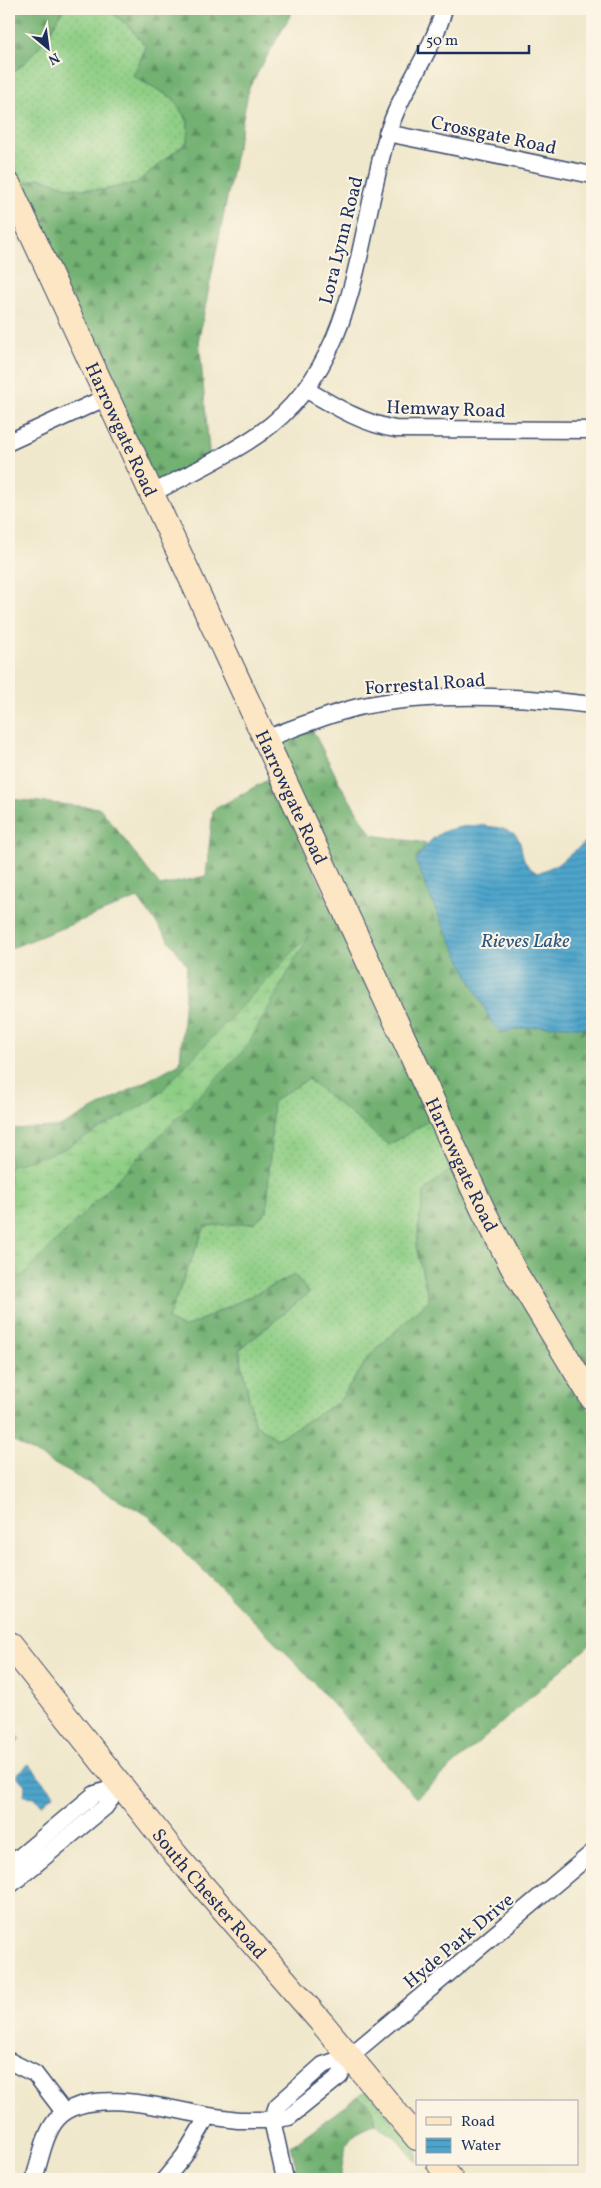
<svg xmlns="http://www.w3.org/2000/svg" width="601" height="2188" font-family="Vollkorn,serif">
<defs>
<pattern id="grass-dots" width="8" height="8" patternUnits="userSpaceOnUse" patternTransform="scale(1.25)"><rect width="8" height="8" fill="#8ece85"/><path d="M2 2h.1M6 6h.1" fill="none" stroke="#7ab175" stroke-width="1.8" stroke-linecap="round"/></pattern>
<pattern id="forest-firs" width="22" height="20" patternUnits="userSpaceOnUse" patternTransform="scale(1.25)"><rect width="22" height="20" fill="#72b172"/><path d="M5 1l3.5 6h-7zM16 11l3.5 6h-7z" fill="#5d9061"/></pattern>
<pattern id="wetland-marsh" width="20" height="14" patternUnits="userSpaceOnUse" patternTransform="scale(1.25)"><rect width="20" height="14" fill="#8ece85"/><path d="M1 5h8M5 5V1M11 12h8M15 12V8" fill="none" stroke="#7ab175"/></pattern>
<pattern id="water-rules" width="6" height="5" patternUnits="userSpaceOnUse" patternTransform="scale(1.25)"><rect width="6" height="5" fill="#4ea5cb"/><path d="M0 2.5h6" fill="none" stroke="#4087a8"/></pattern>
</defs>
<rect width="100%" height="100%" fill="#fcf5e5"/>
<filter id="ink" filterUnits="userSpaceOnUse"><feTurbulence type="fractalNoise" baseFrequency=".02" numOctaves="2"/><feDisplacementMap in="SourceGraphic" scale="10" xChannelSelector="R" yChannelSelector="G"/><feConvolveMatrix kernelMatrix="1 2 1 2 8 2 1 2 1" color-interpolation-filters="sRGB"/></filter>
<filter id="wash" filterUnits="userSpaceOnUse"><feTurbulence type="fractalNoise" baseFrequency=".0096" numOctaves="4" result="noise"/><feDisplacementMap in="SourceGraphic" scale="20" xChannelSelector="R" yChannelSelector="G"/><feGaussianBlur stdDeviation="1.12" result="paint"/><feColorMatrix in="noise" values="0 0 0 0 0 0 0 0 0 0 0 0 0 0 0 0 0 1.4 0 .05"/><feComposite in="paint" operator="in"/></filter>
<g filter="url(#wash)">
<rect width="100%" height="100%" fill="#f0e8cc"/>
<!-- grass -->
<g fill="url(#grass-dots)" stroke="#547e72">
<path d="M 63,9 L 107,9 L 128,25 L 146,47 L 133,76 L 173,98 L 188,122 L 187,142 L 136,183 L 102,190 L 71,188 L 40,178 L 10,187 L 9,185 L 9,76 C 33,58 49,36 63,9 Z"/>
<path d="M 308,1079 L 389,1145 L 430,1120 L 451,1169 L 424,1192 L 416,1246 L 429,1300 L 371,1354 L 339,1402 L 277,1439 L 254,1423 L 239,1350 L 308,1293 L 295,1275 L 184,1328 L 167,1320 L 205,1226 L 255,1223 L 267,1211 L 272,1101 Z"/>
<path d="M 367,2090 L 417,2150 L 417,2162 L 394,2135 L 376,2124 C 374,2110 370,2103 357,2097 Z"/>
</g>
<!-- forest -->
<g fill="url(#forest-firs)" stroke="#467068">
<path d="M 9,9 L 63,9 C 49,36 33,58 9,76 Z"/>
<path d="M 107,9 L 294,9 L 249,88 L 199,338 L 210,462 L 153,493 L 10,187 L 40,178 L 71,188 L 102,190 L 136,183 L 187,142 L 188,122 L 173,98 L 133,76 L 146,47 L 128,25 Z"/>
<path d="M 309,723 L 341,786 L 372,835 L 426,843 L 416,861 L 434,906 L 493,1025 L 502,1032 C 534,1026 561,1022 592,1030 L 592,1397 L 567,1359 L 265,739 Z"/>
<path d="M 271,778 L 430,1120 L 389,1145 L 308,1079 L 273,1101 L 267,1211 L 255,1223 L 205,1226 L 167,1320 L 184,1328 L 295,1275 L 309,1293 L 239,1350 L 254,1423 L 277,1439 L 339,1402 L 371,1354 L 429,1300 L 416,1246 L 424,1192 L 451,1169 L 578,1394 L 592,1414 L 592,1643 L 416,1798 L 298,1665 L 149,1516 L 9,1439 L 9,1129 L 60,1127 L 180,1063 L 187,965 L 138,898 L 9,949 L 9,799 L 100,808 L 160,886 L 206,876 L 213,810 Z"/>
<path d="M 357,2097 C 370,2103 374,2110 376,2124 C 342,2133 346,2148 340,2179 L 299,2179 L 291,2146 Z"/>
</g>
<!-- wetland -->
<path fill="url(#wetland-marsh)" stroke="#547e72" d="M 309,935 L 246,1048 L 23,1275 L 9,1283 L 9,1167 L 62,1150 L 154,1099 Z"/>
<!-- garden -->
<path fill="#8ece85" stroke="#547e72" d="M 9,1726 L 20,1740 L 9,1749 Z"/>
<!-- water -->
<g fill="url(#water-rules)" stroke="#346a94">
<path d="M 480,825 C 489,827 503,827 511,832 C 528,840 514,862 538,873 L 558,864 L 592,837 L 592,1030 C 561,1022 534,1026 502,1032 L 493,1025 L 434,906 L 416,861 C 434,830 446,828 480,825 Z"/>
<path d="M 29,1764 L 54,1794 L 41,1805 L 35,1797 L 24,1796 L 25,1785 L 16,1775 Z"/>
</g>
</g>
<g filter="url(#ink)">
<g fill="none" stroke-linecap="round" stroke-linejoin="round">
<defs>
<g id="street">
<path d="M 387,133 L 592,175"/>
<path d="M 307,390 C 336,407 362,423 395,429 L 592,430"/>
<path d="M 9,442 L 107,397"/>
<path d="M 153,493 C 188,474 226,457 259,434 C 358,366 356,240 387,136 C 400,91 432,54 444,9"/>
<path d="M 265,739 C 298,727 330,713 363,706 C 436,692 519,696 592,705"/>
<path d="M 9,1866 L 95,1794 L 120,1786"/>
<path d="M 9,1886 L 105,1807 L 120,1786"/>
<path d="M 9,2061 L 35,2074 L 64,2112"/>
<path d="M 34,2179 C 40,2161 44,2134 57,2119 C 87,2085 168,2109 208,2116"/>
<path d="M 165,2179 L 184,2156 L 208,2116 L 238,2120 L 272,2120 L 289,2117 L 340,2076 L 350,2056"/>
<path d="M 285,2179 L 272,2120 L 277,2106 L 323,2065 L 350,2056 L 592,1853"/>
</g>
<g id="secondary">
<path id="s1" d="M 9,185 L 484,1212 L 515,1272 L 592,1398"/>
<path id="s2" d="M 9,1644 L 176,1855 L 322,2023 L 417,2138"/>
<path d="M 439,2164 L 451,2179"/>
</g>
</defs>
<!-- street casing -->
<use href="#street" stroke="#3b4b6e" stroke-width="19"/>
<!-- secondary casing -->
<use href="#secondary" stroke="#3b4b6e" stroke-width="26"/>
<!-- street -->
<use href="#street" stroke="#fff" stroke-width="16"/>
<!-- secondary -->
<use href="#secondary" stroke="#fce6c4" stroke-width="24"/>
</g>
</g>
<g text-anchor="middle" stroke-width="4" stroke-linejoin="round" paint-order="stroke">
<!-- street labels -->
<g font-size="19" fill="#1b2f5e" stroke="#fcf5e5">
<text transform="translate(494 134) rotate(12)" y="7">Crossgate Road</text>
<text transform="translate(340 240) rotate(-76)" y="7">Lora Lynn Road</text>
<text transform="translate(446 408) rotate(2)" y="7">Hemway Road</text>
<text dy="7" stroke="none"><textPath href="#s1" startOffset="269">Harrowgate Road</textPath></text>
<text transform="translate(425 683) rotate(-4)" y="7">Forrestal Road</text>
<text dy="7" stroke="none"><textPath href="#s1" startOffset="674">Harrowgate Road</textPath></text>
<text dy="7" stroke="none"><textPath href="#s1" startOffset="1079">Harrowgate Road</textPath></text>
<text dy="7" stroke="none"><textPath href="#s2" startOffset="320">South Chester Road</textPath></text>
<text transform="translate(458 1940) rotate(-40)" y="7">Hyde Park Drive</text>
</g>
<!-- water labels -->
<g font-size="20" font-style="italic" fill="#2d5884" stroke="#fcf5e5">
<text x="525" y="947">Rieves Lake</text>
</g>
</g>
<!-- margin -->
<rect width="601" height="2188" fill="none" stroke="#fcf5e5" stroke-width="30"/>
<!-- legend -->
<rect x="416" y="2100" width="162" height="65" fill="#fcf5e5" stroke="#a2a6af"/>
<rect x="426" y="2117" width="25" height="8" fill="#fce6c4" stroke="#a2a6af"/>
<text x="461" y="2126" font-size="15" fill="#1b2f5e">Road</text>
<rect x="426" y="2138" width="25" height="15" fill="url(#water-rules)" stroke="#a2a6af"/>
<text x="461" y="2150" font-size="15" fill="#1b2f5e">Water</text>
<!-- north arrow -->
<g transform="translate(48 48) rotate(151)" stroke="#fcf5e5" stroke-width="4" paint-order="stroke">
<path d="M0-4L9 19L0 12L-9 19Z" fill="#1b2f5e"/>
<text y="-8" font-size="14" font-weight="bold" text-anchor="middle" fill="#1b2f5e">N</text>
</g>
<!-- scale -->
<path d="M418 45v8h111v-8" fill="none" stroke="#1b2f5e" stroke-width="2.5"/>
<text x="426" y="45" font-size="15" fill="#1b2f5e" stroke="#fcf5e5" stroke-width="4" paint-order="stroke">50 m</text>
</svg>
